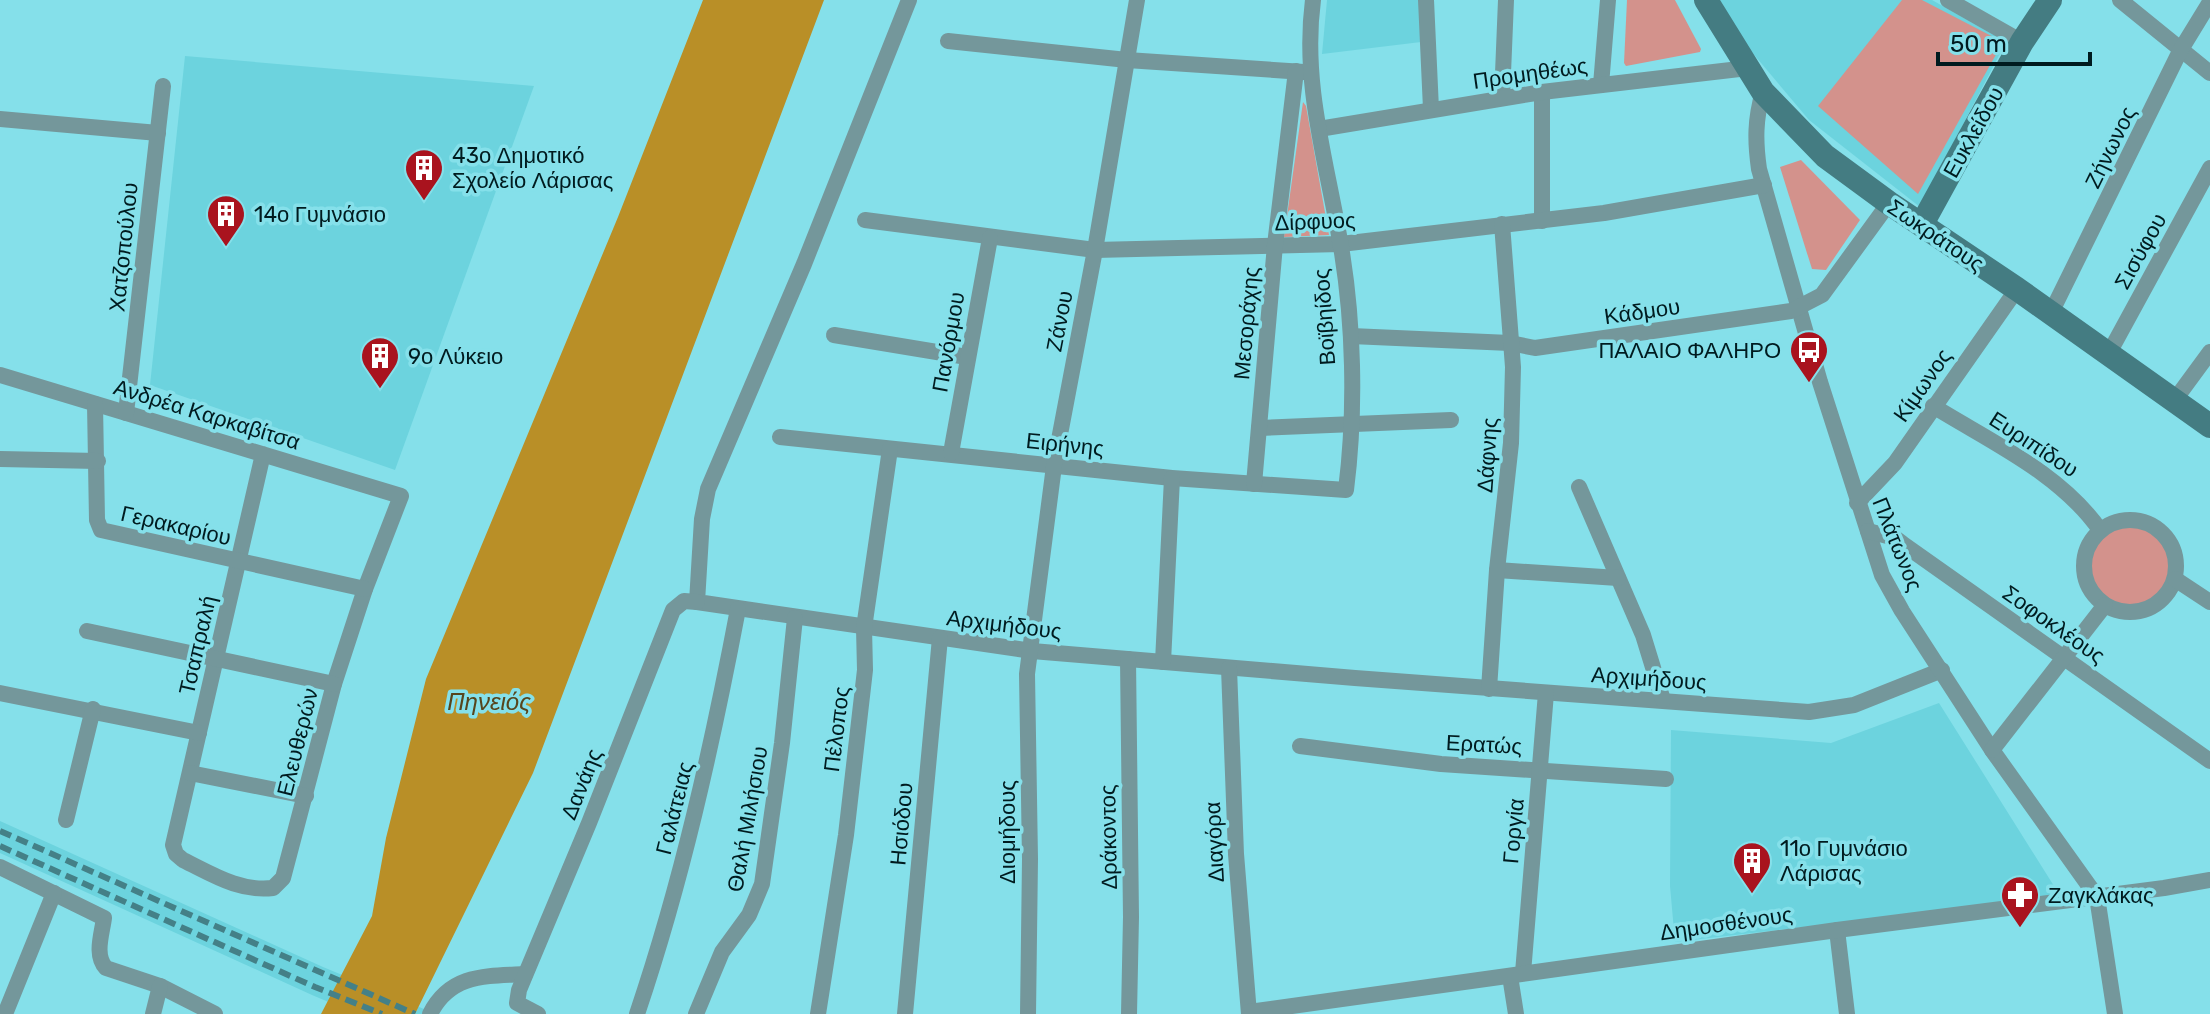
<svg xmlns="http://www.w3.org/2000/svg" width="2210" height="1014" font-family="Rubik,sans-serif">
<rect width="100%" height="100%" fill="#85e0ea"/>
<!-- built -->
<g fill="#6cd3de">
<path d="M 1327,0 L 1419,0 L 1421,42 L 1322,54 Z"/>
<path d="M 1720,0 L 1932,0 L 2006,42 L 1920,207 L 1809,120 L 1745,44 Z"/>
<path d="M 185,56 L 534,86 L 395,470 L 150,385 Z"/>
<path d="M 1939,703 L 2059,894 L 2055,898 L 1675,942 L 1670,886 L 1671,730 L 1831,743 Z"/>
<path d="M 0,821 L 323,967 L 436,1014 L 357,1014 L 312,995 L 0,853 Z"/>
</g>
<!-- green -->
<g fill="#d3928c">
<path d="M 1627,0 L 1675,0 L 1701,49 L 1700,52 L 1626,66 L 1624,63 Z"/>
<path d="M 1902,0 L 1922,0 L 2003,42 L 1918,194 L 1818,106 Z"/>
<path d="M 1303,102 L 1306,106 L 1329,235 L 1284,237 Z"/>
<path d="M 1801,160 L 1860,220 L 1826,270 L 1812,269 L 1780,167 Z"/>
<circle cx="2130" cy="566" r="39"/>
</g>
<!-- water -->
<path fill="#b98f27" d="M 703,0 L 824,0 L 533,773 L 415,1014 L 321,1014 L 372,916 L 386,838 L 426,679 L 618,217 Z"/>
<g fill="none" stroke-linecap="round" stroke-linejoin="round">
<!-- street -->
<g stroke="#74979b" stroke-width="16">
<path d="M 909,0 L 804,264 L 708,489 L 702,519 L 697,602 L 1032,651 L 1355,678 L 1809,712 L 1854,705 L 1942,670"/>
<path d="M 1426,0 L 1431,109"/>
<path d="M 1948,0 L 2022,42"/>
<path d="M 2120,0 L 2210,73"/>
<path d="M 948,41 L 1127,60 L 1304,72"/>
<path d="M 1601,85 L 1608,0"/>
<path d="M 1542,92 L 1542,221"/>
<path d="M 1763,92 C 1755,119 1755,141 1759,169 L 1820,382 L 1882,575 L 1902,611 L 1992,750 L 2097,897 L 2115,1014"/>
<path d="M 1502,98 L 1506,0"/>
<path d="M 0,119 L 158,133"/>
<path d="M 1319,129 L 1542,92 L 1748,68"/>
<path d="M 865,220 L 1095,250 L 1341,244 L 1604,213 L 1764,185"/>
<path d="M 2051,313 L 2180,51 L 2210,2"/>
<path d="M 834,335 L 967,357"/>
<path d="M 1351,336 L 1510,343 L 1535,348 L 1791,311 L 1822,295 L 1889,203"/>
<path d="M 2108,355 L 2210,168"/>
<path d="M 0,375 L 401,496 L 365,589 L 334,684 L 283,878 L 273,888 C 239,892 212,874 183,860 L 176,854 L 173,845 L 263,454"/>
<path d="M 2174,401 L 2210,352"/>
<path d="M 95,404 L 97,520 L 101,530 L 365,589"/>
<path d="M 1933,406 C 1991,442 2060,473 2100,530"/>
<path d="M 126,413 L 163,86"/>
<path d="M 1259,428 L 1451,420"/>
<path d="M 780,437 L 1172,478 L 1346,490 C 1356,411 1354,320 1340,241 C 1326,159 1302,83 1313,0"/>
<path d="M 951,453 L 990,238"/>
<path d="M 0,459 L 98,461"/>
<path d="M 1254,484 L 1275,245 L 1296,71"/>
<path d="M 1579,487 L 1643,635 L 1663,700"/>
<path d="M 1857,503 L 1895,463 L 2017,289"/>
<circle cx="2130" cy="566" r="46"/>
<path d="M 1868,531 L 1895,538 L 1903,544 L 2210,761"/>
<path d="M 1497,570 L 1618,578"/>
<path d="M 2175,579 L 2210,602"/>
<path d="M 87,631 L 334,684"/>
<path d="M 1128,659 L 1131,917 L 1129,1014"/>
<path d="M 1163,662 L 1172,478"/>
<path d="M 1229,668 L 1236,854 L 1249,1014"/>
<path d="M 1489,689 L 1497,570 L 1511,443 L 1513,367 L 1502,224"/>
<path d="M 0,693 L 199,733"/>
<path d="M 1300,746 L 1441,764 L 1666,779"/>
<path d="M 1992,750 L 2105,605"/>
<path d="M 190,773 L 306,796"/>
<path d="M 66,820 L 93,709"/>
<path d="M 0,867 L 104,918 C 102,934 94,955 106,968 L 160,986 L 215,1014"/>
<path d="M 1837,930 L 1847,1014"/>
<path d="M 1523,973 L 1546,693"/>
<path d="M 1510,976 L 1516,1014"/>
<path d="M 1249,1012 L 1837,930 L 2164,888 L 2210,880"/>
<path d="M 5,1014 L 54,893"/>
<path d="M 153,1014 L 160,986"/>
<path d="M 430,1014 C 450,974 485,976 525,974"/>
<path d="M 538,1014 L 517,1003 L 519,990 L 589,823 L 673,610 L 684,601 L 697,602"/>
<path d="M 637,1014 C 682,881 712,746 738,609"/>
<path d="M 696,1014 L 722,952 L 749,915 L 762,884 L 782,743 L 795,618"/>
<path d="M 818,1014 L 846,835 L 865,670 L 864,628 L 890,449"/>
<path d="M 905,1014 L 940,638"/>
<path d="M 1028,1014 L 1030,859 L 1027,674 L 1054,466 L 1095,250 L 1137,0"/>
</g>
<!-- secondary -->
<g stroke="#447c82" stroke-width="24">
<path d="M 1706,0 L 1763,92 L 1825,156 L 1889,203 L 2017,289 L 2210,426"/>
<path d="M 1922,224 L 2022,42 L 2050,0"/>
</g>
<!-- rail -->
<g stroke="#448087" stroke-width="6" stroke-dasharray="12 6" stroke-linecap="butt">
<path d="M 0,831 L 415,1014"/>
<path d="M 0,846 L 315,987 L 382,1014"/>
</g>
</g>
<!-- icons -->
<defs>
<symbol id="building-pin" viewBox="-11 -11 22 30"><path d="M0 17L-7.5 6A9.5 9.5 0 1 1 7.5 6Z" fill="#a9131e" stroke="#85e0ea"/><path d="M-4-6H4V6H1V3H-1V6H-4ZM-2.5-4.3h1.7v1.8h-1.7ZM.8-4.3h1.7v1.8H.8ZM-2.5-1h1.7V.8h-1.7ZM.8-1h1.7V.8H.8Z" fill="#fff"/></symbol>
<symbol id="bus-pin" viewBox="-11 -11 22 30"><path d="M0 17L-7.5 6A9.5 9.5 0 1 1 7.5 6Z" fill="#a9131e" stroke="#85e0ea"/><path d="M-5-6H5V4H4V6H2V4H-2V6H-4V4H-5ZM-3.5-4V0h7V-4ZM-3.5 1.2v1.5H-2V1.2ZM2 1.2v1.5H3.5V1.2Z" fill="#fff"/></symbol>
<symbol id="pharmacy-pin" viewBox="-11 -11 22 30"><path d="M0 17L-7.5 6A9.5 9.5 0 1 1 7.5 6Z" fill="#a9131e" stroke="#85e0ea"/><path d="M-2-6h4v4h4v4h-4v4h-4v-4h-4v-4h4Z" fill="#fff"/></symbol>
</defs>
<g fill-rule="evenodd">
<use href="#building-pin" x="402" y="146" width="44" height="60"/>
<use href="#building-pin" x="204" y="192" width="44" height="60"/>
<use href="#bus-pin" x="1787" y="328" width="44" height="60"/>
<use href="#building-pin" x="358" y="334" width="44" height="60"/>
<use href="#building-pin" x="1730" y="839" width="44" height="60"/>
<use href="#pharmacy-pin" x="1998" y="873" width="44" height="60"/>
</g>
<g text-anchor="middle" stroke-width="7" stroke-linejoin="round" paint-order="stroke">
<!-- street labels -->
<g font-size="22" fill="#001b1f" stroke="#85e0ea">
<text transform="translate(1530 73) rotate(-8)" y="8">Προμηθέως</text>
<text transform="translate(1973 132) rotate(-61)" y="8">Ευκλείδου</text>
<text transform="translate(2110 147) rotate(-64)" y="8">Ζήνωνος</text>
<text transform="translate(1315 221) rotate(-2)" y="8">Δίρφυος</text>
<text transform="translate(1936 235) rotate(34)" y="8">Σωκράτους</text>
<text transform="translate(123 247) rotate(-84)" y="8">Χατζοπούλου</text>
<text transform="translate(2140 251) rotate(-61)" y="8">Σισύφου</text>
<text transform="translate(1642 311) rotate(-8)" y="8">Κάδμου</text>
<text transform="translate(1324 317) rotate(-94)" y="8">Βοϊβηίδος</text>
<text transform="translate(1059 321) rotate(-79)" y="8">Ζάνου</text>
<text transform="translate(1246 323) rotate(-85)" y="8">Μεσοράχης</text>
<text transform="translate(948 342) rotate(-80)" y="8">Πανόρμου</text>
<text transform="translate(1922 385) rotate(-55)" y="8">Κίμωνος</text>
<text transform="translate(207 414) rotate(17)" y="8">Ανδρέα Καρκαβίτσα</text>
<text transform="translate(1065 444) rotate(6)" y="8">Ειρήνης</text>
<text transform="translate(2034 444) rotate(33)" y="8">Ευριπίδου</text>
<text transform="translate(1487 455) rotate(-86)" y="8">Δάφνης</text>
<text transform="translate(176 525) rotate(13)" y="8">Γερακαρίου</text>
<text transform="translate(1898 544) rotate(68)" y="8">Πλάτωνος</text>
<text transform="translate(1004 624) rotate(7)" y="8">Αρχιμήδους</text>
<text transform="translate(2054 624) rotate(35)" y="8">Σοφοκλέους</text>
<text transform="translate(197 645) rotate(-77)" y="8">Τσαπραλή</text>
<text transform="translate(1649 678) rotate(4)" y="8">Αρχιμήδους</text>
<text transform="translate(836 729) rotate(-83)" y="8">Πέλοπος</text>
<text transform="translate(297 742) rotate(-76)" y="8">Ελευθερών</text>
<text transform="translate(1484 744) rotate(3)" y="8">Ερατώς</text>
<text transform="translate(581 784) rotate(-68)" y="8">Δανάης</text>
<text transform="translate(674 808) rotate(-76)" y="8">Γαλάτειας</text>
<text transform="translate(747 819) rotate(-80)" y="8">Θαλή Μιλήσιου</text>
<text transform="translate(901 824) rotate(-85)" y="8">Ησιόδου</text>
<text transform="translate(1513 831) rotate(-85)" y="8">Γοργία</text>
<text transform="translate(1007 832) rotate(-90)" y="8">Διομήδους</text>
<text transform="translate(1108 837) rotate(-91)" y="8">Δράκοντος</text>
<text transform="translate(1214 842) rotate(-93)" y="8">Διαγόρα</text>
<text transform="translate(1726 923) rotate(-8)" y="8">Δημοσθένους</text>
</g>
<!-- poi labels -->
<g font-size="22" fill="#001b1f" stroke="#85e0ea" text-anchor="start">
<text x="452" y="163">43ο Δημοτικό<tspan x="452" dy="25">Σχολείο Λάρισας</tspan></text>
<text x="254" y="222">14ο Γυμνάσιο</text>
<text x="1781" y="358" text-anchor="end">ΠΑΛΑΙΟ ΦΑΛΗΡΟ</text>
<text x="408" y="364">9ο Λύκειο</text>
<text x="1780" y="856">11ο Γυμνάσιο<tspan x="1780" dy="25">Λάρισας</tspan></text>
<text x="2048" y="903">Ζαγκλάκας</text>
</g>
<!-- water labels -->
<g font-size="24" font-style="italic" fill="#57451c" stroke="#85e0ea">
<text x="489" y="710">Πηνειός</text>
</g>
</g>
<!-- scale -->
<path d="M1938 52v12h152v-12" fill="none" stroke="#001b1f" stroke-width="4"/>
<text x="1950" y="52" font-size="24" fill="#001b1f" stroke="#85e0ea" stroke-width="6" paint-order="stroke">50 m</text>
</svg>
